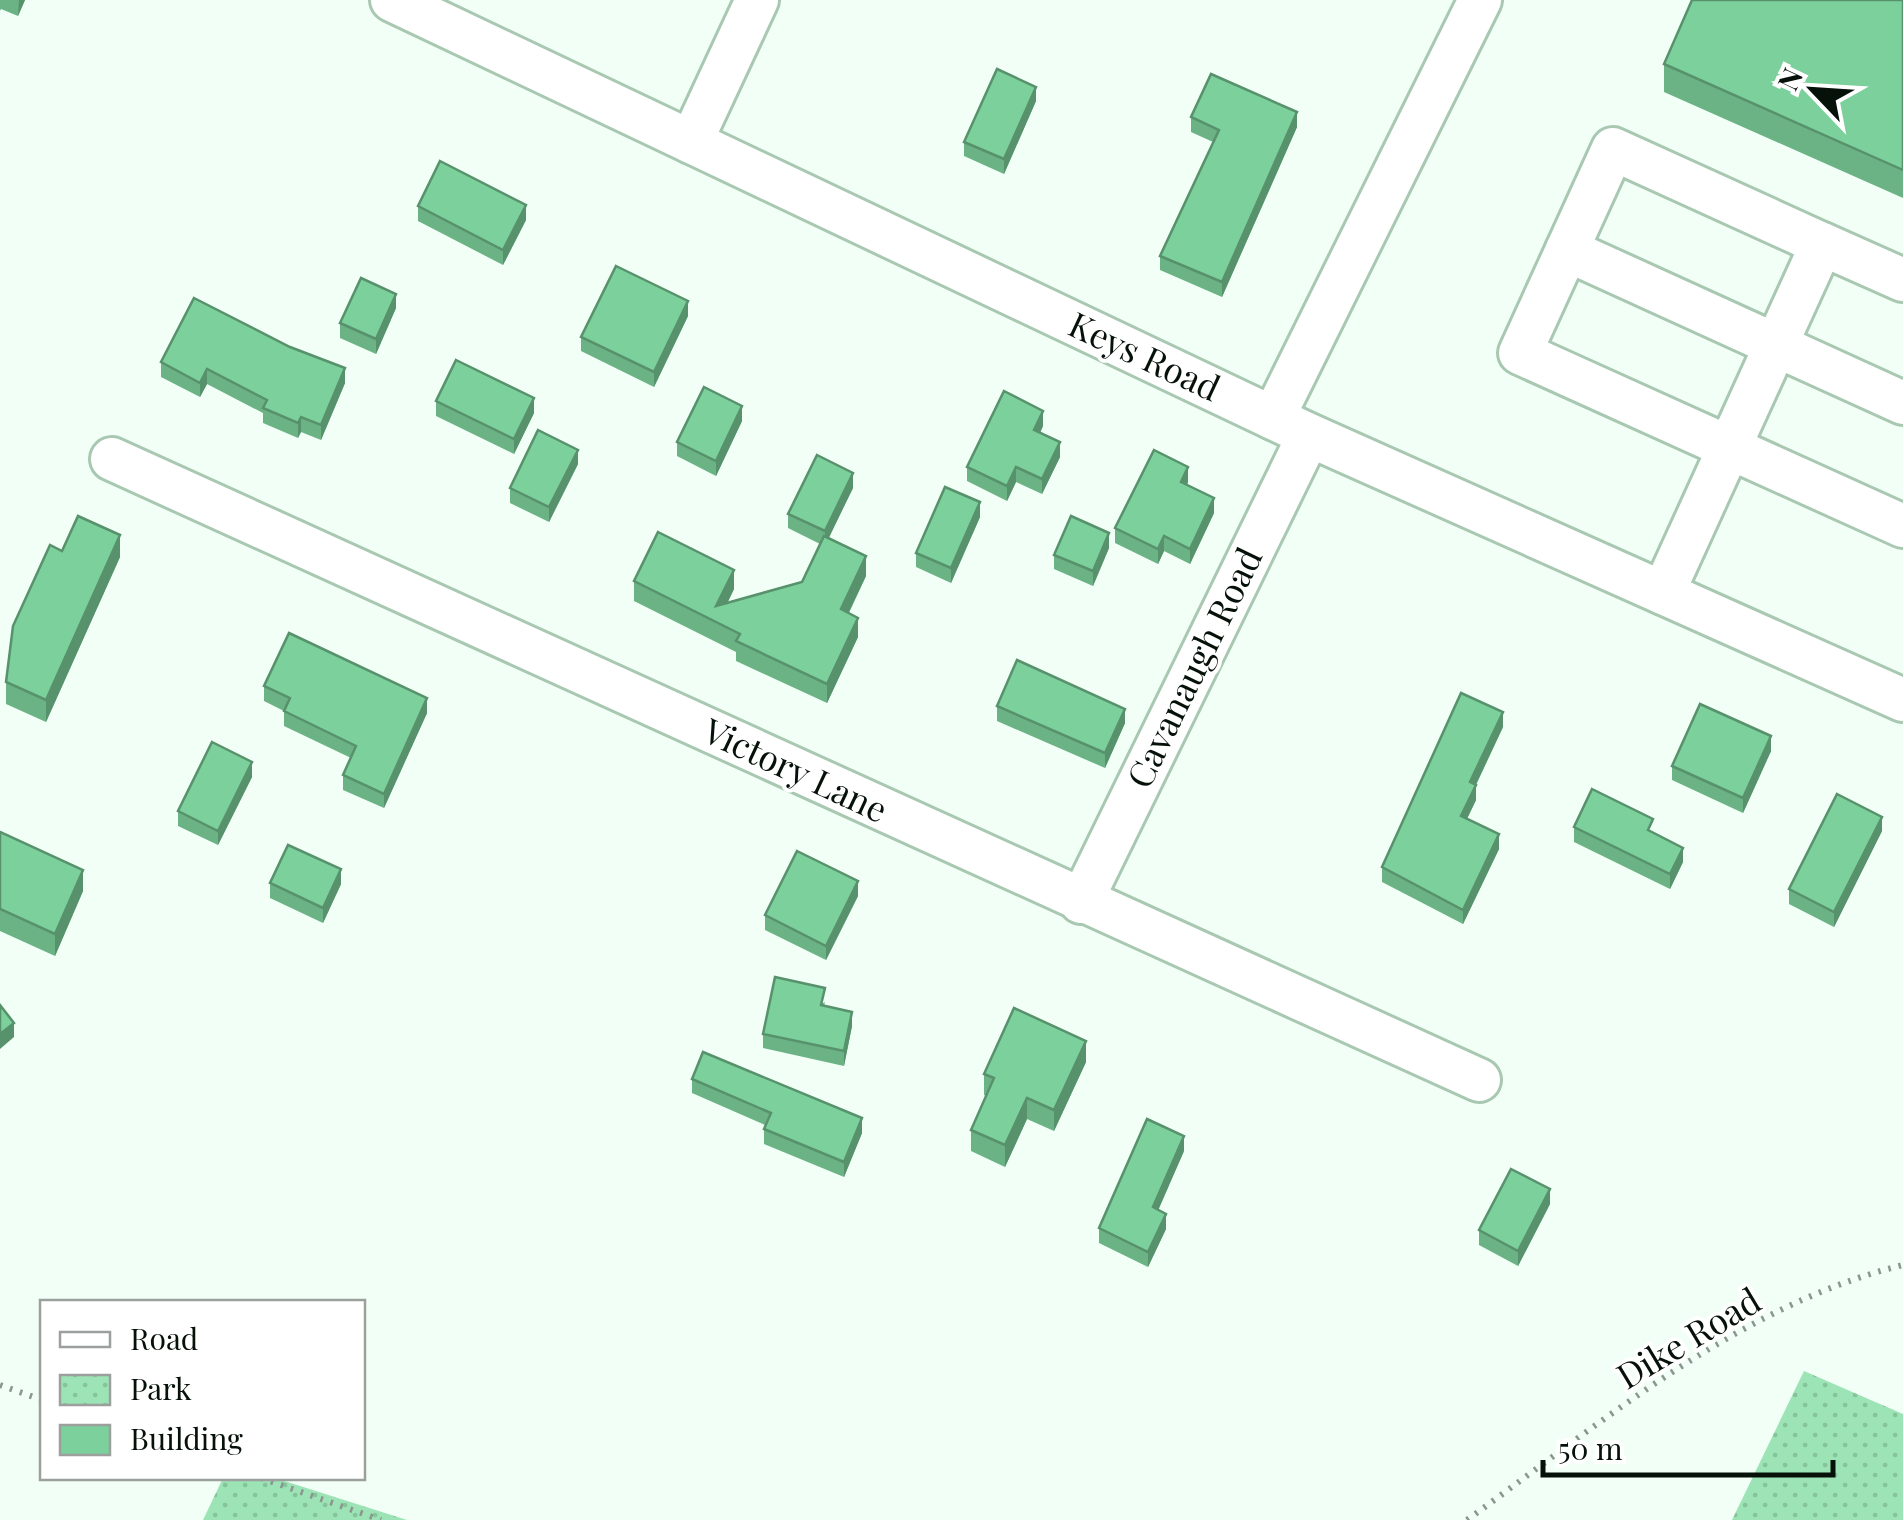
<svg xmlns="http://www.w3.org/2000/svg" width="1903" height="1520" font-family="'Playfair Display',serif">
<defs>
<pattern id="park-dots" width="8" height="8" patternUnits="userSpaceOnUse" patternTransform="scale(2.5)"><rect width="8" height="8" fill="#9ce4b5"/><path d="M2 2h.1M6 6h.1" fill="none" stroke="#85c39a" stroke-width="1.8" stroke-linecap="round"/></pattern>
</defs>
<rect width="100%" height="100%" fill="#f2fff6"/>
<!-- park -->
<g fill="url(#park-dots)">
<path d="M 1804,1371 L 1903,1414 L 1903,1520 L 1732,1520 Z"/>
<path d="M 223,1478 L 275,1478 L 407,1520 L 203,1520 Z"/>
</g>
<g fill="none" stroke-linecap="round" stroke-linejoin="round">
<defs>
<g id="minor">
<path d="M 392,0 L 1309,435 L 1903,700"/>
<path d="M 691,142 L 757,0"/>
<path d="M 1822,244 L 1903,280"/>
<path d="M 1567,250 L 1903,403"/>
<path d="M 1273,418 L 1480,0"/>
<path d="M 112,459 L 1479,1080"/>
<path d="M 1663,593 L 1822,244 L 1613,149 L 1520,353 L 1903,526"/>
<path d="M 1081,902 L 1309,435"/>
</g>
</defs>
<!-- minor casing -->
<use href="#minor" stroke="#a8c8b2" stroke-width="48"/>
<!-- path -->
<g stroke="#8a968e" stroke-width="6" stroke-dasharray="2.5 8" stroke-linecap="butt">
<path d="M 0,1385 L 42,1400"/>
<path d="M 261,1478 L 381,1520"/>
<path d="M 1467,1520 C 1601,1423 1739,1305 1903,1265"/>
</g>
<!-- minor -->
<use href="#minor" stroke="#fff" stroke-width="42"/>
</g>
<!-- wall -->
<g fill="#6bb385">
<path d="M 0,0 L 25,0 L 18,16 L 1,9 L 0,11 Z"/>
<path d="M 1903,0 L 1903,198 L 1664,92 L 1664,64 Z"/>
<path d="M 1036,101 L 1004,174 L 964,156 L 964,142 Z"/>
<path d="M 1191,117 L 1297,127 L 1222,297 L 1160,270 L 1160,256 L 1213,142 L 1191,132 Z"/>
<path d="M 418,206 L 526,220 L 503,265 L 418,221 Z"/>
<path d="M 396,308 L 376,354 L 340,338 L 340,323 Z"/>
<path d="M 688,316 L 654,387 L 581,351 L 581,337 Z"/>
<path d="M 161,362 L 345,383 L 321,440 L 301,432 L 298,438 L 263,423 L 263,413 L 207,384 L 200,397 L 161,377 Z"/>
<path d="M 436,401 L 534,413 L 514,454 L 436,416 Z"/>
<path d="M 742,421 L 716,476 L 677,456 L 677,442 Z"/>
<path d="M 1043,426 L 1040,433 L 1060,457 L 1042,494 L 1016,482 L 1007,501 L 967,481 L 967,467 Z"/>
<path d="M 578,464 L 549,522 L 510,503 L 510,488 Z"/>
<path d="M 1188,482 L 1187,485 L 1214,513 L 1190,564 L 1164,551 L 1158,564 L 1115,543 L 1115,528 Z"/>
<path d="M 853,488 L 828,538 L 866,576 L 849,613 L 858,637 L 827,703 L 736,661 L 736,652 L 634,601 L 634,581 L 734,589 L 727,603 L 802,582 L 820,544 L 788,528 L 788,514 Z"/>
<path d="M 980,517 L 951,583 L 916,567 L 916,553 Z"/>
<path d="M 1109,548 L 1093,586 L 1054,569 L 1054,555 Z"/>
<path d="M 62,551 L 120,557 L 46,722 L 6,704 L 6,682 Z"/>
<path d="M 264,686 L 427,713 L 384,808 L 343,790 L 343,775 L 351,758 L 284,726 L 284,711 L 264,701 Z"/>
<path d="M 997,706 L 1125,723 L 1105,768 L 997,721 Z"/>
<path d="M 1503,727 L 1476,785 L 1476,800 L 1467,819 L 1499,849 L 1463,924 L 1382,882 L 1382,867 Z"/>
<path d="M 1771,751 L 1743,813 L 1672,780 L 1672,766 Z"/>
<path d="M 252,777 L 218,845 L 178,826 L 178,811 Z"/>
<path d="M 1574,827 L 1653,833 L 1683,862 L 1670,889 L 1574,842 Z"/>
<path d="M 1882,831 L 1834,927 L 1789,904 L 1789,889 Z"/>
<path d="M 0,832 L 83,891 L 55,956 L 0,931 Z"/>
<path d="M 270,883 L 341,884 L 323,923 L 270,898 Z"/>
<path d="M 858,896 L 826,960 L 765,930 L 765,915 Z"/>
<path d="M 825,1002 L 824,1006 L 852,1026 L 844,1066 L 763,1048 L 763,1034 Z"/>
<path d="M 1086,1062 L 1054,1131 L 1027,1119 L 1005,1167 L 971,1151 L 971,1130 L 986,1096 L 984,1095 L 984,1074 Z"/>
<path d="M 692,1079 L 862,1133 L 844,1177 L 764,1144 L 764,1129 L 765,1125 L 692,1093 Z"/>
<path d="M 1184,1151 L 1158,1210 L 1166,1229 L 1148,1267 L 1099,1243 L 1099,1228 Z"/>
<path d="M 1550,1204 L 1518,1266 L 1479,1245 L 1479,1230 Z"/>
</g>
<!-- shaded-wall -->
<g fill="#57926c">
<path d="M 19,0 L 25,0 L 18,16 Z"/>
<path d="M 1036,87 L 1036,101 L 1004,174 L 1004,159 Z"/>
<path d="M 1297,112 L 1297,127 L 1222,297 L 1222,282 Z"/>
<path d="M 526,205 L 526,220 L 503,265 L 503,250 Z"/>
<path d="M 396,294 L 396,308 L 376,354 L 376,339 Z"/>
<path d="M 688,301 L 688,316 L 654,387 L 654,372 Z"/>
<path d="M 345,368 L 345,383 L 321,440 L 321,425 Z"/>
<path d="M 207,369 L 207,384 L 200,397 L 200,383 Z"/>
<path d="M 534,398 L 534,413 L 514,454 L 514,439 Z"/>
<path d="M 742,406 L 742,421 L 716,476 L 716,461 Z"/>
<path d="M 1043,411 L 1043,426 L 1034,445 L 1034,430 Z"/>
<path d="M 301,417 L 301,432 L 298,438 L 298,423 Z"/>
<path d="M 1060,442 L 1060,457 L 1042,494 L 1042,479 Z"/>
<path d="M 578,450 L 578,464 L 549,522 L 549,507 Z"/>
<path d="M 1016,467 L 1016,482 L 1007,501 L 1007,486 Z"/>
<path d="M 1188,467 L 1188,482 L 1181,497 L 1181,482 Z"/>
<path d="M 853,473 L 853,488 L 825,546 L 825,531 Z"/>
<path d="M 1214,498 L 1214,513 L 1190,564 L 1190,549 Z"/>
<path d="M 980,502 L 980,517 L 951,583 L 951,568 Z"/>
<path d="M 1109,533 L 1109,548 L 1093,586 L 1093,571 Z"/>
<path d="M 120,535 L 120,557 L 46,722 L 46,700 Z"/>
<path d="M 1164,536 L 1164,551 L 1158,564 L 1158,549 Z"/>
<path d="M 866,556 L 866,576 L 841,628 L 841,609 Z"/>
<path d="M 734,570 L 734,589 L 718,623 L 716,606 Z"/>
<path d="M 858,618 L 858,637 L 827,703 L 827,684 Z"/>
<path d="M 427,698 L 427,713 L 384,808 L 384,794 Z"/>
<path d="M 1125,709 L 1125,723 L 1105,768 L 1105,753 Z"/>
<path d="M 1503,712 L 1503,727 L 1471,795 L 1476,785 L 1476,800 L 1461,831 L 1461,816 L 1470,782 Z"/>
<path d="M 1771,736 L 1771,751 L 1743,813 L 1743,798 Z"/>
<path d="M 252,762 L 252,777 L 218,845 L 218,831 Z"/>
<path d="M 1882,817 L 1882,831 L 1834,927 L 1834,912 Z"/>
<path d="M 1499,834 L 1499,849 L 1463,924 L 1463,910 Z"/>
<path d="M 1683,848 L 1683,862 L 1670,889 L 1670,874 Z"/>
<path d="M 341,869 L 341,884 L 323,923 L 323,908 Z"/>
<path d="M 83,870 L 83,891 L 55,956 L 55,934 Z"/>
<path d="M 858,881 L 858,896 L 826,960 L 826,946 Z"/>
<path d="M 852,1012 L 852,1026 L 844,1066 L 844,1051 Z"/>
<path d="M 14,1023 L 14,1037 L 0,1049 L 0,1034 Z"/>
<path d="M 1086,1041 L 1086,1062 L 1054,1131 L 1054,1110 Z"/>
<path d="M 1027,1098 L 1027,1119 L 1005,1167 L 1005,1145 Z"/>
<path d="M 862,1118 L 862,1133 L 844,1177 L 844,1162 Z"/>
<path d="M 1184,1136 L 1184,1151 L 1153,1222 L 1153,1207 Z"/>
<path d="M 1550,1189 L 1550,1204 L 1518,1266 L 1518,1251 Z"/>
<path d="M 1166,1214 L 1166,1229 L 1148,1267 L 1148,1252 Z"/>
</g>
<!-- building -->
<g fill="#7cd09b" stroke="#57926c" stroke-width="2.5">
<path d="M 1692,0 L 1903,0 L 1903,170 L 1664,64 Z"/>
<path d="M 997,69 L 1036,87 L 1004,159 L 964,142 Z"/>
<path d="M 1211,74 L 1297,112 L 1222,282 L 1160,256 L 1219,130 L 1191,117 Z"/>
<path d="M 440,161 L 526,205 L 503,250 L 418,206 Z"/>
<path d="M 616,266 L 688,301 L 654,372 L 581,337 Z"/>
<path d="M 361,278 L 396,294 L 376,339 L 340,323 Z"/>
<path d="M 194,298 L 290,347 L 345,368 L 321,425 L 301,417 L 298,423 L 263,408 L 267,400 L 207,369 L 200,383 L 161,362 Z"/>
<path d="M 456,360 L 534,398 L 514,439 L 436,401 Z"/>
<path d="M 704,387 L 742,406 L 716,461 L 677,442 Z"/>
<path d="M 1004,391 L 1043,411 L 1034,430 L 1060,442 L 1042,479 L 1016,467 L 1007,486 L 967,467 Z"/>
<path d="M 538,430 L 578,450 L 549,507 L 510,488 Z"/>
<path d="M 1154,450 L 1188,467 L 1181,482 L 1214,498 L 1190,549 L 1164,536 L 1158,549 L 1115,528 Z"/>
<path d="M 817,455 L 853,473 L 825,531 L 788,514 Z"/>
<path d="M 945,487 L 980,502 L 951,568 L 916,553 Z"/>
<path d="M 78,516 L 120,535 L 46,700 L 6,682 L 13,626 L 50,545 L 62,551 Z"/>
<path d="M 1071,516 L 1109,533 L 1093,571 L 1054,555 Z"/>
<path d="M 658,532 L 734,570 L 716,606 L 802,582 L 824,536 L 866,556 L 841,609 L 858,618 L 827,684 L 736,641 L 740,634 L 634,581 Z"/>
<path d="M 289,633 L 427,698 L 384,794 L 343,775 L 356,746 L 284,711 L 290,698 L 264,686 Z"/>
<path d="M 1017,660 L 1125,709 L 1105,753 L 997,706 Z"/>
<path d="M 1461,693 L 1503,712 L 1470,782 L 1476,785 L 1461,816 L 1499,834 L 1463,910 L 1382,867 Z"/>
<path d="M 1700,704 L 1771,736 L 1743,798 L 1672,766 Z"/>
<path d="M 212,742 L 252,762 L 218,831 L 178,811 Z"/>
<path d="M 1592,789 L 1653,819 L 1648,830 L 1683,848 L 1670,874 L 1574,827 Z"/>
<path d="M 1837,794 L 1882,817 L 1834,912 L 1789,889 Z"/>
<path d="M 0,832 L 83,870 L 55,934 L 0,909 Z"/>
<path d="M 288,845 L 341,869 L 323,908 L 270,883 Z"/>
<path d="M 797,851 L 858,881 L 826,946 L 765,915 Z"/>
<path d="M 775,977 L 825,988 L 821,1005 L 852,1012 L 844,1051 L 763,1034 Z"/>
<path d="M 0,1005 L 14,1023 L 0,1034 Z"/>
<path d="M 1014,1008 L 1086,1041 L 1054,1110 L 1027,1098 L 1005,1145 L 971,1130 L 994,1078 L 984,1074 Z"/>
<path d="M 703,1052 L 862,1118 L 844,1162 L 764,1129 L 771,1113 L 692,1079 Z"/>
<path d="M 1147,1119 L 1184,1136 L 1153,1207 L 1166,1214 L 1148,1252 L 1099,1228 Z"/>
<path d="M 1511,1169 L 1550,1189 L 1518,1251 L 1479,1230 Z"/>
</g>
<g text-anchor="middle" stroke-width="8" stroke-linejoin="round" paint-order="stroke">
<!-- street labels -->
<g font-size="35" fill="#06110a" stroke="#fff">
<text transform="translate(1144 357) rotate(25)" y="12">Keys Road</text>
<text transform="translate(1195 668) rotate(-64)" y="12">Cavanaugh Road</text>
<text transform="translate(795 771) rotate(25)" y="12">Victory Lane</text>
<text transform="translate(1689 1339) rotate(-31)" y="12">Dike Road</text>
</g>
</g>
<!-- legend -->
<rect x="40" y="1300" width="325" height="180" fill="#ffffff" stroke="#9ba09d" stroke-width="2.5"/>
<rect x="60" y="1332" width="50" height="15" fill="#ffffff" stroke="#9ba09d" stroke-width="2.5"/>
<text x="130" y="1350" font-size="30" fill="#06110a">Road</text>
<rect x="60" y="1375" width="50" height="30" fill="url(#park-dots)" stroke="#9ba09d" stroke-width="2.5"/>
<text x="130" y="1400" font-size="30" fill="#06110a">Park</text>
<rect x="60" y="1425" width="50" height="30" fill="#7cd09b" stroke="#9ba09d" stroke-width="2.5"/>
<text x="130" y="1450" font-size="30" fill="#06110a">Building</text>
<!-- north arrow -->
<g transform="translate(1813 90) rotate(295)" stroke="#ffffff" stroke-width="8" paint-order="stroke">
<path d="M0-8L18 38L0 25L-18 38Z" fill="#06110a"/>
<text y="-15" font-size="28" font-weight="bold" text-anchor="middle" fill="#06110a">N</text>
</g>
<!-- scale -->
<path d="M1543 1460v15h290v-15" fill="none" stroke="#06110a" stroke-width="5"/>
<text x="1558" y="1460" font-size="30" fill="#06110a" stroke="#ffffff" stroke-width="8" paint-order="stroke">50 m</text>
</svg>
